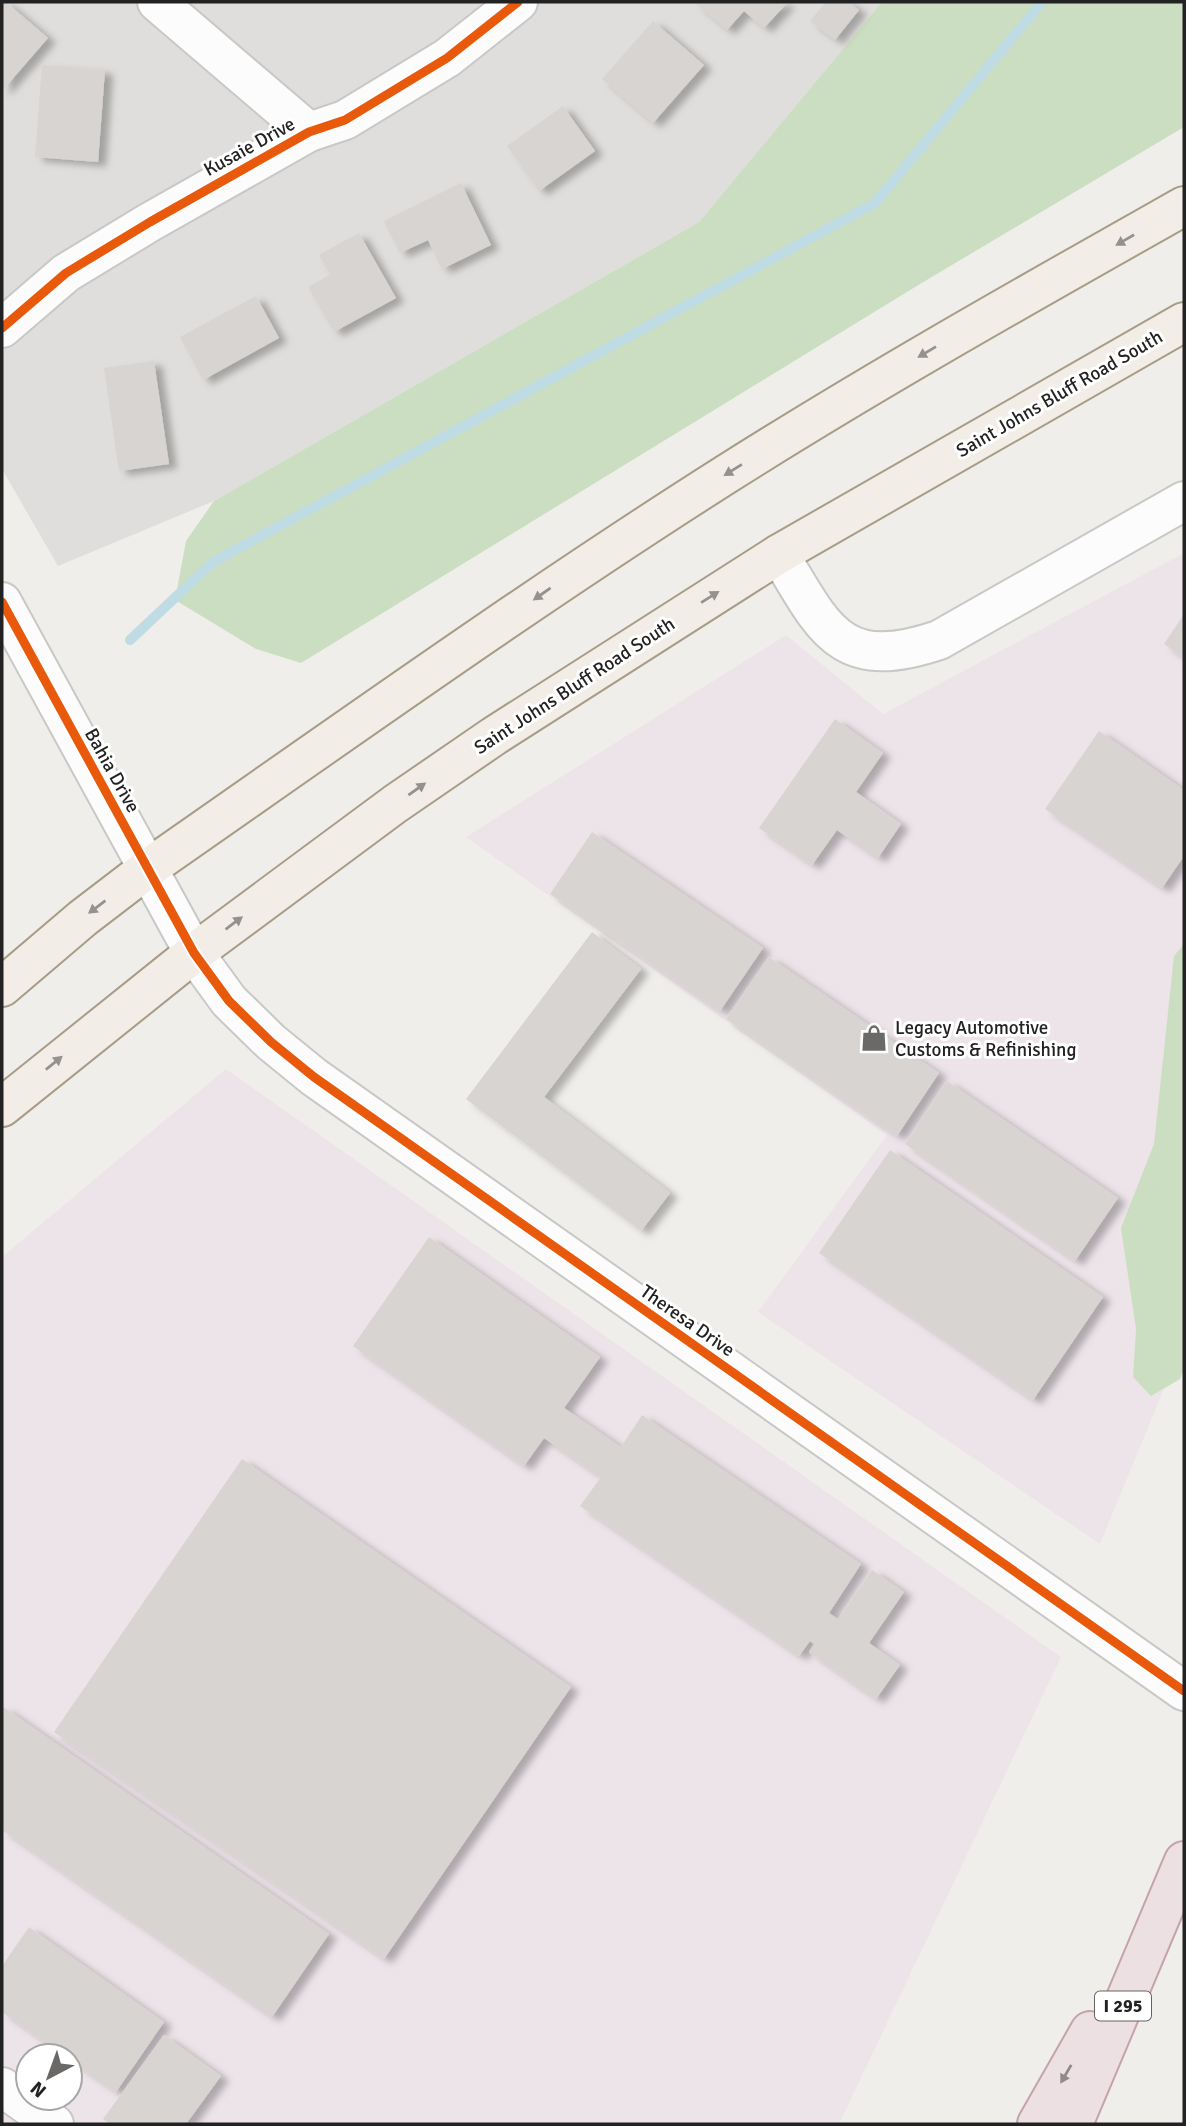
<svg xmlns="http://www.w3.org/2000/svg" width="1186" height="2126" font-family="Signika,sans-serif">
<defs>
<filter id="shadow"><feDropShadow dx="8" dy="4.5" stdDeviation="3.5" flood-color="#0004"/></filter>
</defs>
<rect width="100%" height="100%" fill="#f0eeeb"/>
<!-- residential -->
<path fill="#dfdedc" d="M 2,2 L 882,2 L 699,222 L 214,501 L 58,566 L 2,469 Z"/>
<!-- industrial -->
<g fill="#ede4e9" fill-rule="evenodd">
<path d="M 1184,553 L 1184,1340 L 1100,1544 L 758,1312 L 887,1135 L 466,837 L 786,635 L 883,714 Z"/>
<path d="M 226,1069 L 1061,1657 L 839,2124 L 2,2124 L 2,1257 ZM 28,2056 L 70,2056 L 70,2098 L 28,2098 Z"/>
</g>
<!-- forest -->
<g fill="#cbdec1">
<path d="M 882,2 L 1184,2 L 1184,127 L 920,284 L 301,663 L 256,649 L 175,600 L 186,541 L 214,501 L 699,222 Z"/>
<path d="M 1184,944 L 1184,1369 L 1180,1379 L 1151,1396 L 1133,1377 L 1136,1329 L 1121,1228 L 1154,1144 L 1174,956 Z"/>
</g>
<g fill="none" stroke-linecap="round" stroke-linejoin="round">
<!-- stream -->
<path stroke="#bfdbe3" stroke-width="10" d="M 130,640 L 213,562 L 875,203 L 1042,2"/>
</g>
<!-- building -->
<g fill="#d7d4d2" filter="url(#shadow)">
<path d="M 2,2 L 6,2 L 48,38 L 2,91 Z"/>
<path d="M 694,2 L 788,2 L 764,28 L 744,11 L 727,30 Z"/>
<path d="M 826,2 L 848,2 L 859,10 L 835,40 L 810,21 Z"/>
<path d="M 653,21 L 704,65 L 653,123 L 602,79 Z"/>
<path d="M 42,65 L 105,70 L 98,162 L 35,157 Z"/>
<path d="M 563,106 L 595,151 L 539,191 L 507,146 Z"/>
<path d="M 461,183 L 491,245 L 442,269 L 428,240 L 400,253 L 384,221 Z"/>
<path d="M 359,233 L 396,298 L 334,332 L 308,287 L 330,275 L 319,255 Z"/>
<path d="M 256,296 L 279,338 L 203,380 L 180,337 Z"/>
<path d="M 154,361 L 169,464 L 119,471 L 104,368 Z"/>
<path d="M 1184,614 L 1184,658 L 1164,644 Z"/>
<path d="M 835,719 L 883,753 L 856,792 L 901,824 L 878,858 L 837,830 L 812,865 L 759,828 Z"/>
<path d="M 1099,731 L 1184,790 L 1184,856 L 1162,888 L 1045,809 Z"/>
<path d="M 592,832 L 763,948 L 720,1011 L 550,894 Z"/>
<path d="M 592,932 L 641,969 L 544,1097 L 670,1193 L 641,1231 L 466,1099 Z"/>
<path d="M 769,957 L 939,1073 L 897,1136 L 726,1019 Z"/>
<path d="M 947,1081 L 1118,1198 L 1075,1261 L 905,1144 Z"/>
<path d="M 890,1150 L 1103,1297 L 1033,1400 L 819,1253 Z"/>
<path d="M 429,1237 L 600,1357 L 564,1408 L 621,1447 L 642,1415 L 861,1564 L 829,1613 L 838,1619 L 872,1570 L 904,1592 L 869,1643 L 900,1665 L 876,1699 L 809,1652 L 814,1644 L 810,1641 L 799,1656 L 580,1506 L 601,1477 L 544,1438 L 524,1466 L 353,1346 Z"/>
<path d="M 242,1459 L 571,1687 L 384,1959 L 54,1732 Z"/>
<path d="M 2,1706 L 329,1934 L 272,2017 L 2,1830 Z"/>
<path d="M 29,1927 L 164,2022 L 116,2092 L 70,2060 L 70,2056 L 65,2056 L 2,2012 L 2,1966 Z"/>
<path d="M 164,2035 L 221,2076 L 186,2124 L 110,2124 L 103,2119 Z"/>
</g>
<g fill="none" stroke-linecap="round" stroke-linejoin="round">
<defs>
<g id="minor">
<path d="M 157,2 L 309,132"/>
<path d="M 2,328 L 66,273 L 150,222 L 309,132 L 345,120 L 447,58 L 518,2"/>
<path d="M 779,554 C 825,631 841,673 939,640 L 1184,501"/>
<path d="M 2,602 L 194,953 L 229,1001 L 271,1042 L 314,1077 L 1184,1691"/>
<path d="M 2,2087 L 54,2124"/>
</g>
<g id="major">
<path d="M 2,987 L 83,918 L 147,869 C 338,736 528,600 725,475 C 875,380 1030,293 1184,206"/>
<path d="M 2,1107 L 194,953 L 395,804 L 494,736 L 779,554 L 1184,322"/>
</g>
<g id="highway">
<path d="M 1037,2124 L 1090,2031"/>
<path d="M 1073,2124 L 1184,1861"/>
</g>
</defs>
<!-- minor casing -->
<use href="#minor" stroke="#c9c8c7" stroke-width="42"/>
<!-- major casing -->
<use href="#major" stroke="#a79c86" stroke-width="42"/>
<!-- highway casing -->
<use href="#highway" stroke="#c5a2ac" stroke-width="42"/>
<!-- minor -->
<use href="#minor" stroke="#fdfcfc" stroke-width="38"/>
<!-- major -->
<use href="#major" stroke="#f3ede7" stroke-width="38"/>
<!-- highway -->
<use href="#highway" stroke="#ece0e2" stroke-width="38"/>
<defs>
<g id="cycleway">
<path d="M 2,328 L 66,273 L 150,222 L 309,132 L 345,120 L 447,58 L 518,2"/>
<path d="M 2,602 L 194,953 L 229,1001 L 271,1042 L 314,1077 L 1184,1691"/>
</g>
</defs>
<!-- cycleway casing -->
<use href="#cycleway" stroke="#fff" stroke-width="13"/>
<!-- cycleway -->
<use href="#cycleway" stroke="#e8590c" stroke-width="9"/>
</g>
<!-- one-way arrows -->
<defs><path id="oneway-solid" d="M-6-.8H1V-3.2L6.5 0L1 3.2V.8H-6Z" transform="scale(1.75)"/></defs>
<g fill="#95928e">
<use href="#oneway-solid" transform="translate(1125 240) rotate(150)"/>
<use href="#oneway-solid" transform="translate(927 352) rotate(149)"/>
<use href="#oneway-solid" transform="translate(733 470) rotate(148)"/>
<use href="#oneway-solid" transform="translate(542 594) rotate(145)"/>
<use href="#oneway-solid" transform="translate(710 597) rotate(-32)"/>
<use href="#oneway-solid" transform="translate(417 789) rotate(-35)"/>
<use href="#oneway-solid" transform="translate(97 907) rotate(143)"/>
<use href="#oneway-solid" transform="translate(234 923) rotate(-37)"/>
<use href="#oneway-solid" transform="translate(54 1063) rotate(-39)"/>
</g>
<use fill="#918a8c" href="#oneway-solid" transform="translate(1066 2074) rotate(120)"/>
<!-- icons -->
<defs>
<symbol id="shop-bare" viewBox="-9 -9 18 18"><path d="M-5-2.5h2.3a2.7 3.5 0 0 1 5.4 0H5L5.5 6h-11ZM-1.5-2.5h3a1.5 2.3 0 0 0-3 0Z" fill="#6a6968" stroke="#fff" stroke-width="2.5" paint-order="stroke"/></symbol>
</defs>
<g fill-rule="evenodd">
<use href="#shop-bare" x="855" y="1019" width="38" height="38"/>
</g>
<g text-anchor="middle" stroke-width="6" stroke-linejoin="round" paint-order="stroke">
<!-- shield labels -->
<rect fill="#fff" stroke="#646464" stroke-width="2" x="1095" y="1991.5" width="56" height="29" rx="5"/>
<g font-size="18" font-weight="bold" fill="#222">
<text x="1123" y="2012">I 295</text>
</g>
<!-- street labels -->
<g font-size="19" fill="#222" stroke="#fff">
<text transform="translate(249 146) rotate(-29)" y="7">Kusaie Drive</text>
<text transform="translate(1059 393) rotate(-30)" y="7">Saint Johns Bluff Road South</text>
<text transform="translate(574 685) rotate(-33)" y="7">Saint Johns Bluff Road South</text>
<text transform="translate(113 770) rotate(61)" y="7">Bahia Drive</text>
<text transform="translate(688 1320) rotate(35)" y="7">Theresa Drive</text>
</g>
<!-- poi labels -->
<g font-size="19" fill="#222" stroke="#fff" text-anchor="start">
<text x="895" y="1034">Legacy Automotive<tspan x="895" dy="22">Customs &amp; Refinishing</tspan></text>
</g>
</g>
<!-- border -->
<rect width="1186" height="2126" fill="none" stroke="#222222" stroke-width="7"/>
<!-- north arrow -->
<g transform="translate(49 2077) rotate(221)"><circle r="33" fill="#ffffff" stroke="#a7a7a7" stroke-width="2"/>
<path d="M0-5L12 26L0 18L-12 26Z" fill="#6a6968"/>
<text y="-10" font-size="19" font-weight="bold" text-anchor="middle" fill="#222222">N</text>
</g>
</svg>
